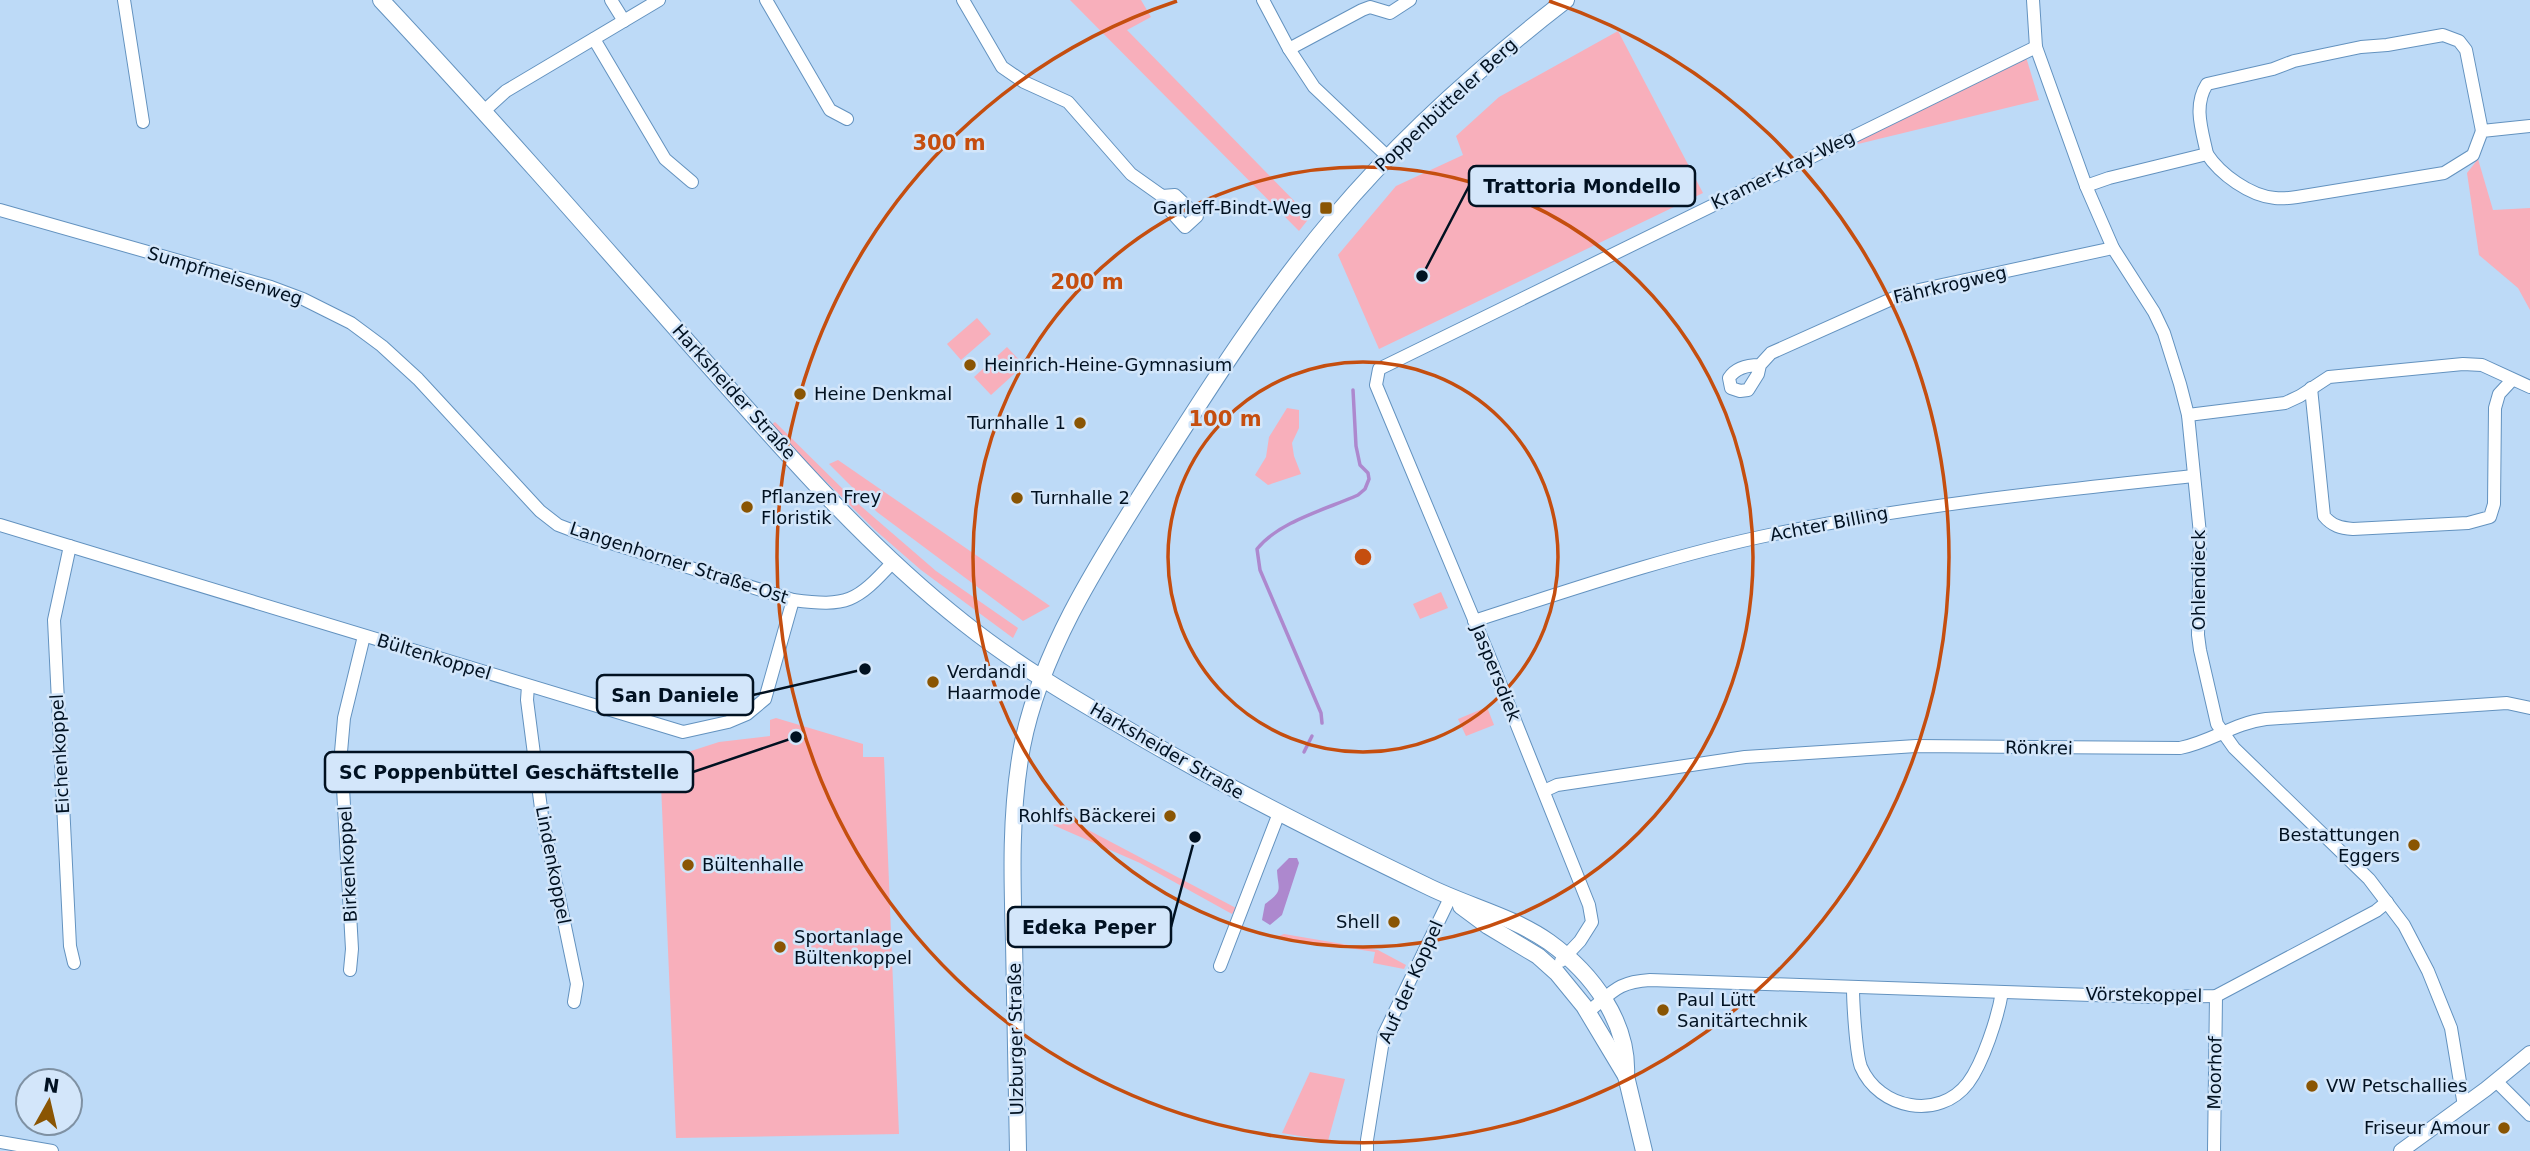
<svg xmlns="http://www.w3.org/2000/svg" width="2530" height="1151" font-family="'DejaVu Sans',sans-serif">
<rect width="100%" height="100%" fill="#bddaf7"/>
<!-- green -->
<g fill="#f8afbb">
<path d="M 1070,0 L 1141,0 L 1151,17 L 1127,30 L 1310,217 L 1299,231 Z"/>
<path d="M 1618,31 L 1703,193 L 1379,349 L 1338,255 L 1396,186 L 1463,155 L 1456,136 L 1499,97 Z"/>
<path d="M 2026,57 L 2039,100 L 1858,144 L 1856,139 Z"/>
<path d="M 2478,159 L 2493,210 L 2530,208 L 2530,310 L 2518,288 L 2479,255 L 2467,173 Z"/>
<path d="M 977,318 L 991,334 L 961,360 L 947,344 Z"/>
<path d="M 1007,347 L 1024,365 L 991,395 L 974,377 Z"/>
<path d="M 1287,408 L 1299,410 L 1299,428 L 1292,443 L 1294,456 L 1301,474 L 1268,485 L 1255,475 L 1266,457 L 1269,437 Z"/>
<path d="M 775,422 L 855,501 L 936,571 L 1018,628 L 1013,638 L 921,570 L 875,530 L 770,426 Z"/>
<path d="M 838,460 L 1050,606 L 1023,621 L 877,512 L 829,464 Z"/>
<path d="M 1441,592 L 1448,608 L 1420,619 L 1413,604 Z"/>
<path d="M 1487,707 L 1494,725 L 1466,736 L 1458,719 Z"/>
<path d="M 776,718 L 863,744 L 863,757 L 884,757 L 899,1134 L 676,1138 L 660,761 L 719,742 L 770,736 L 770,720 Z"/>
<path d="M 1058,814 L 1236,908 L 1232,914 L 1140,863 L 1053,825 Z"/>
<path d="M 1284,934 L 1378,950 L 1406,965 L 1404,969 L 1373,963 L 1375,952 L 1276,937 Z"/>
<path d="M 1310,1072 L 1345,1079 L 1328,1141 L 1282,1133 Z"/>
</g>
<!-- water -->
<path fill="#ad88ce" d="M 1289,858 L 1297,858 L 1299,863 L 1282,915 L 1270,925 L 1262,920 L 1265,904 C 1284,890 1278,890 1277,870 Z"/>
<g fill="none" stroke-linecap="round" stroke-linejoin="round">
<!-- stream -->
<g stroke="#ad88ce" stroke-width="3.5">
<path d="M 1322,723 L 1321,713 L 1260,570 L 1257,549 C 1278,522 1327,509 1358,495 L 1365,489 L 1369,479 L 1368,473 L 1360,465 L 1356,446 L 1353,390"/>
<path d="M 1304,752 L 1312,736"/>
</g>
<defs>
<g id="minor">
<path d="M 124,0 L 143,122"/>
<path d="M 611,0 L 624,21"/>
<path d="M 766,0 L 830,110 L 847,119"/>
<path d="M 963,0 L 1002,67 L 1024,82 L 1068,102 L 1131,174 L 1162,196 L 1166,206 L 1185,227 L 1197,216 L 1175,195 L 1162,196"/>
<path d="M 1263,0 L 1289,49 L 1314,87 L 1388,157"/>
<path d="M 2033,0 L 2036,47 L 2086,186 L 2113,248 L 2154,312 L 2164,333 L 2180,384 L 2188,415 L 2200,534 L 2198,635 L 2200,650 L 2217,724 L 2234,748 L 2369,879 L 2404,925 L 2428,971 L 2451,1028 L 2464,1106"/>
<path d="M 594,39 L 665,159 L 692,182"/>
<path d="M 1289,49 L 1362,10 L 1370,7 L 1390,13 L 1410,0"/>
<path d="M 484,111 L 506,91 L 659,0"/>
<path d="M 2207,154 C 2202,130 2193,106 2207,84 L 2273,69 L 2294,61 L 2361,47 L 2387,45 L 2443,35 L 2459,41 L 2466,50 L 2482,131"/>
<path d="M 2086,186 L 2109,178 L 2207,154 C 2220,174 2250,196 2275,198 C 2282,199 2290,198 2297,197 L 2444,173 L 2473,155 L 2482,131 L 2530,126"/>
<path d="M 0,210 L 271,287 L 303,299 L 351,323 L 382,346 L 418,379 L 540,511 L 558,525 L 579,533 L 793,600 C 848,607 856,602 893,562"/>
<path d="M 1760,365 L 1758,374 L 1748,390 L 1740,391 L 1731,388 L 1729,378 C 1736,367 1748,365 1760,365 L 1771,353 L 1905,293 L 2113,248"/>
<path d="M 2311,388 L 2324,516 C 2332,526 2341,528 2353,529 L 2468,523 L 2490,517 L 2494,504 L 2495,408 L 2499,394 L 2512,380"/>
<path d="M 2188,415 L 2285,403 L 2300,396 L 2329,377 L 2463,364 L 2482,365 L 2530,387"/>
<path d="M 0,525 L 683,732 L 728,722 L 747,714 L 765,699 L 793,600"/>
<path d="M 70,546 L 54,620 L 70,946 L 74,963"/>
<path d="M 1474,621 C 1573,589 1672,555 1774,534 C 1913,505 2054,491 2194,476"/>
<path d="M 528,686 L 527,700 L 542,816 L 577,984 L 574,1002"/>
<path d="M 1544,791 L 1557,785 L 1745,757 L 1916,746 L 2180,748 C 2211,742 2234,723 2266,719 L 2507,703 L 2530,708"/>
<path d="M 1561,961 L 1580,941 L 1592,922 L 1589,905 L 1488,653 L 1376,385 L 1379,369 L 2036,47"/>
<path d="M 1220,966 L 1279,813"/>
<path d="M 350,970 L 352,949 L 341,752 L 344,718 L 364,636"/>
<path d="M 1853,987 C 1853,1003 1856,1054 1861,1067 C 1879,1109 1939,1121 1968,1083 C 1983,1063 1998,1017 2002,992"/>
<path d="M 1588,1012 C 1613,992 1617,982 1650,980 L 2151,997 L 2216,996 L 2376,911 L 2387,902"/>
<path d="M 2496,1081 L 2530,1115"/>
<path d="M 0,1142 L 52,1151"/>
<path d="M 1367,1151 L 1367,1140 L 1384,1034 L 1450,898"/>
<path d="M 2214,1151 L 2216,996"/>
</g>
<path id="tertiary" d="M 2401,1151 L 2486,1089 L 2530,1053"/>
<g id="secondary">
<path d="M 381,0 C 485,111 586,226 686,340 C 773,438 861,542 964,623 C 1013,662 1066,694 1120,725 C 1219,784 1323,836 1427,886 C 1467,906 1512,916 1549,942 C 1592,973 1629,1022 1626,1076"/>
<path d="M 1461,906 L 1488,926 L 1538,956 L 1557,973 L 1584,1006 L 1626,1076 L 1644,1151"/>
<path d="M 1018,1151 C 1017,1081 1015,1012 1014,942 C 1012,877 1010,812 1022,747 C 1040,654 1096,566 1146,487 C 1205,394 1264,300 1335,216 C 1403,135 1482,65 1566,0"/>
</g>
</defs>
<!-- minor casing -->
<use href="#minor" stroke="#6392bf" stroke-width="14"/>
<!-- tertiary casing -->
<use href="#tertiary" stroke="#6392bf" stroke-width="16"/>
<!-- secondary casing -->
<use href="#secondary" stroke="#6392bf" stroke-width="18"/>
<!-- minor -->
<use href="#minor" stroke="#fff" stroke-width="12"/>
<!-- tertiary -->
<use href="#tertiary" stroke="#fff" stroke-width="14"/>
<!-- secondary -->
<use href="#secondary" stroke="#fff" stroke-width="16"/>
</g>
<!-- distance rings -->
<g fill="none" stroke="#c54e0f" stroke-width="3.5">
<circle cx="1363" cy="557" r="195"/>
<circle cx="1363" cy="557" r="390"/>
<path d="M1549 1A586 586 0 1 1 1177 1"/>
</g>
<!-- markers -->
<g fill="#8a5503" stroke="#d3e6fa" stroke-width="2.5">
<rect x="1319" y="201" width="14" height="14" rx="3.5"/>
<circle cx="970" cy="365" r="7"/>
<circle cx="800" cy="394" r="7"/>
<circle cx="1080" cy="423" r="7"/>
<circle cx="1017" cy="498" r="7"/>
<circle cx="747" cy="507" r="7"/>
<circle cx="933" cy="682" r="7"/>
<circle cx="1170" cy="816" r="7"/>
<circle cx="2414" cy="845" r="7"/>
<circle cx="688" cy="865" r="7"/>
<circle cx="1394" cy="922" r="7"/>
<circle cx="780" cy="947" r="7"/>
<circle cx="1663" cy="1010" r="7"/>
<circle cx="2312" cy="1086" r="7"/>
<circle cx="2504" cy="1128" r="7"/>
</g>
<g text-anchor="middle" stroke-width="5" stroke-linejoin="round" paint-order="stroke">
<!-- street labels -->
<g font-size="18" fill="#011121" stroke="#d3e6fa">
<text transform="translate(1446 105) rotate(-43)" y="6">Poppenbütteler Berg</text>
<text transform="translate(1783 170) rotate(-26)" y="6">Kramer-Kray-Weg</text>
<text transform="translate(225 276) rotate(17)" y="6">Sumpfmeisenweg</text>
<text transform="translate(1950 285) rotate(-13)" y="6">Fährkrogweg</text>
<text transform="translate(734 392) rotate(48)" y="6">Harksheider Straße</text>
<text transform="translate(1829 524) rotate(-11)" y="6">Achter Billing</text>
<text transform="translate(679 563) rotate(18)" y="6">Langenhorner Straße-Ost</text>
<text transform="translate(2199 580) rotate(-90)" y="6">Ohlendieck</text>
<text transform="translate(434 657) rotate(17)" y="6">Bültenkoppel</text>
<text transform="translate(1496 673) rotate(68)" y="6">Jaspersdiek</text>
<text transform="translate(2039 748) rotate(1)" y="6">Rönkrei</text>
<text transform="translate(1167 751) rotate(30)" y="6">Harksheider Straße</text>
<text transform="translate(60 754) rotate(-93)" y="6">Eichenkoppel</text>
<text transform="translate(348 864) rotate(-93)" y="6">Birkenkoppel</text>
<text transform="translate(553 865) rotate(79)" y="6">Lindenkoppel</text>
<text transform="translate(1411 982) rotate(-66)" y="6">Auf der Koppel</text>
<text transform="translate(2144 995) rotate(1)" y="6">Vörstekoppel</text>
<text transform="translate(1016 1039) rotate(-91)" y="6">Ulzburger Straße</text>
<text transform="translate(2215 1073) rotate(-89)" y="6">Moorhof</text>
</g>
<!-- poi labels -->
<g font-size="18" fill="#011121" stroke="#d3e6fa" text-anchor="start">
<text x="1312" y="214" text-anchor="end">Garleff-Bindt-Weg</text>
<text x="984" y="371">Heinrich-Heine-Gymnasium</text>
<text x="814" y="400">Heine Denkmal</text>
<text x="1066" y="429" text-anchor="end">Turnhalle 1</text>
<text x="761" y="503">Pflanzen Frey<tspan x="761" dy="21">Floristik</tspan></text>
<text x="1031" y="504">Turnhalle 2</text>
<text x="947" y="678">Verdandi<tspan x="947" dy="21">Haarmode</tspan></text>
<text x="1156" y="822" text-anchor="end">Rohlfs Bäckerei</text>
<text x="2400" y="841" text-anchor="end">Bestattungen<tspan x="2400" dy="21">Eggers</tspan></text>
<text x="702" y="871">Bültenhalle</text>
<text x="1380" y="928" text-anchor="end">Shell</text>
<text x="794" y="943">Sportanlage<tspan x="794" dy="21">Bültenkoppel</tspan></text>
<text x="1677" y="1006">Paul Lütt<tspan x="1677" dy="21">Sanitärtechnik</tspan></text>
<text x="2326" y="1092">VW Petschallies</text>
<text x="2490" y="1134" text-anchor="end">Friseur Amour</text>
</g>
</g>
<circle cx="1363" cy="557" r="10" fill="#c54e0f" stroke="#d3e6fa" stroke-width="3.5"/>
<g font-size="21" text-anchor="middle" font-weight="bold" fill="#c54e0f" stroke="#d3e6fa" stroke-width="5" stroke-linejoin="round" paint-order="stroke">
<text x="949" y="150">300 m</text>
<text x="1087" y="289">200 m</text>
<text x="1225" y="426">100 m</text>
</g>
<!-- callouts -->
<path fill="none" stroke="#011121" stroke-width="2.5" d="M1422 276L1469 186M865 669L753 695M796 737L693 772M1195 837L1171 927"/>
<g fill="#011121" stroke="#d3e6fa" stroke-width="2.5">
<circle cx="1422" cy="276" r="7"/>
<circle cx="865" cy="669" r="7"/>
<circle cx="796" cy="737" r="7"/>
<circle cx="1195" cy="837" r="7"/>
</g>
<g fill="#d3e6fa" stroke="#011121" stroke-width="2.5">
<rect x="1469" y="166" width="226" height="40" rx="7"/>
<rect x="597" y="675" width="156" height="40" rx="7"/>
<rect x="325" y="752" width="368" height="40" rx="7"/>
<rect x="1008" y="907" width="163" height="40" rx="7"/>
</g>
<g font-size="19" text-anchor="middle" font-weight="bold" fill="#011121">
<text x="1582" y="193">Trattoria Mondello</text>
<text x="675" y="702">San Daniele</text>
<text x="509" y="779">SC Poppenbüttel Geschäftstelle</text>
<text x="1089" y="934">Edeka Peper</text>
</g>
<!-- north arrow -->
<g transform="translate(49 1102) rotate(8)"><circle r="33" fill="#d3e6fa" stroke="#7f91a3" stroke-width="2"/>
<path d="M0-5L12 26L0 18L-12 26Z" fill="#8a5503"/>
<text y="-10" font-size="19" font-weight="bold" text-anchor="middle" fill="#011121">N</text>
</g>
</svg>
